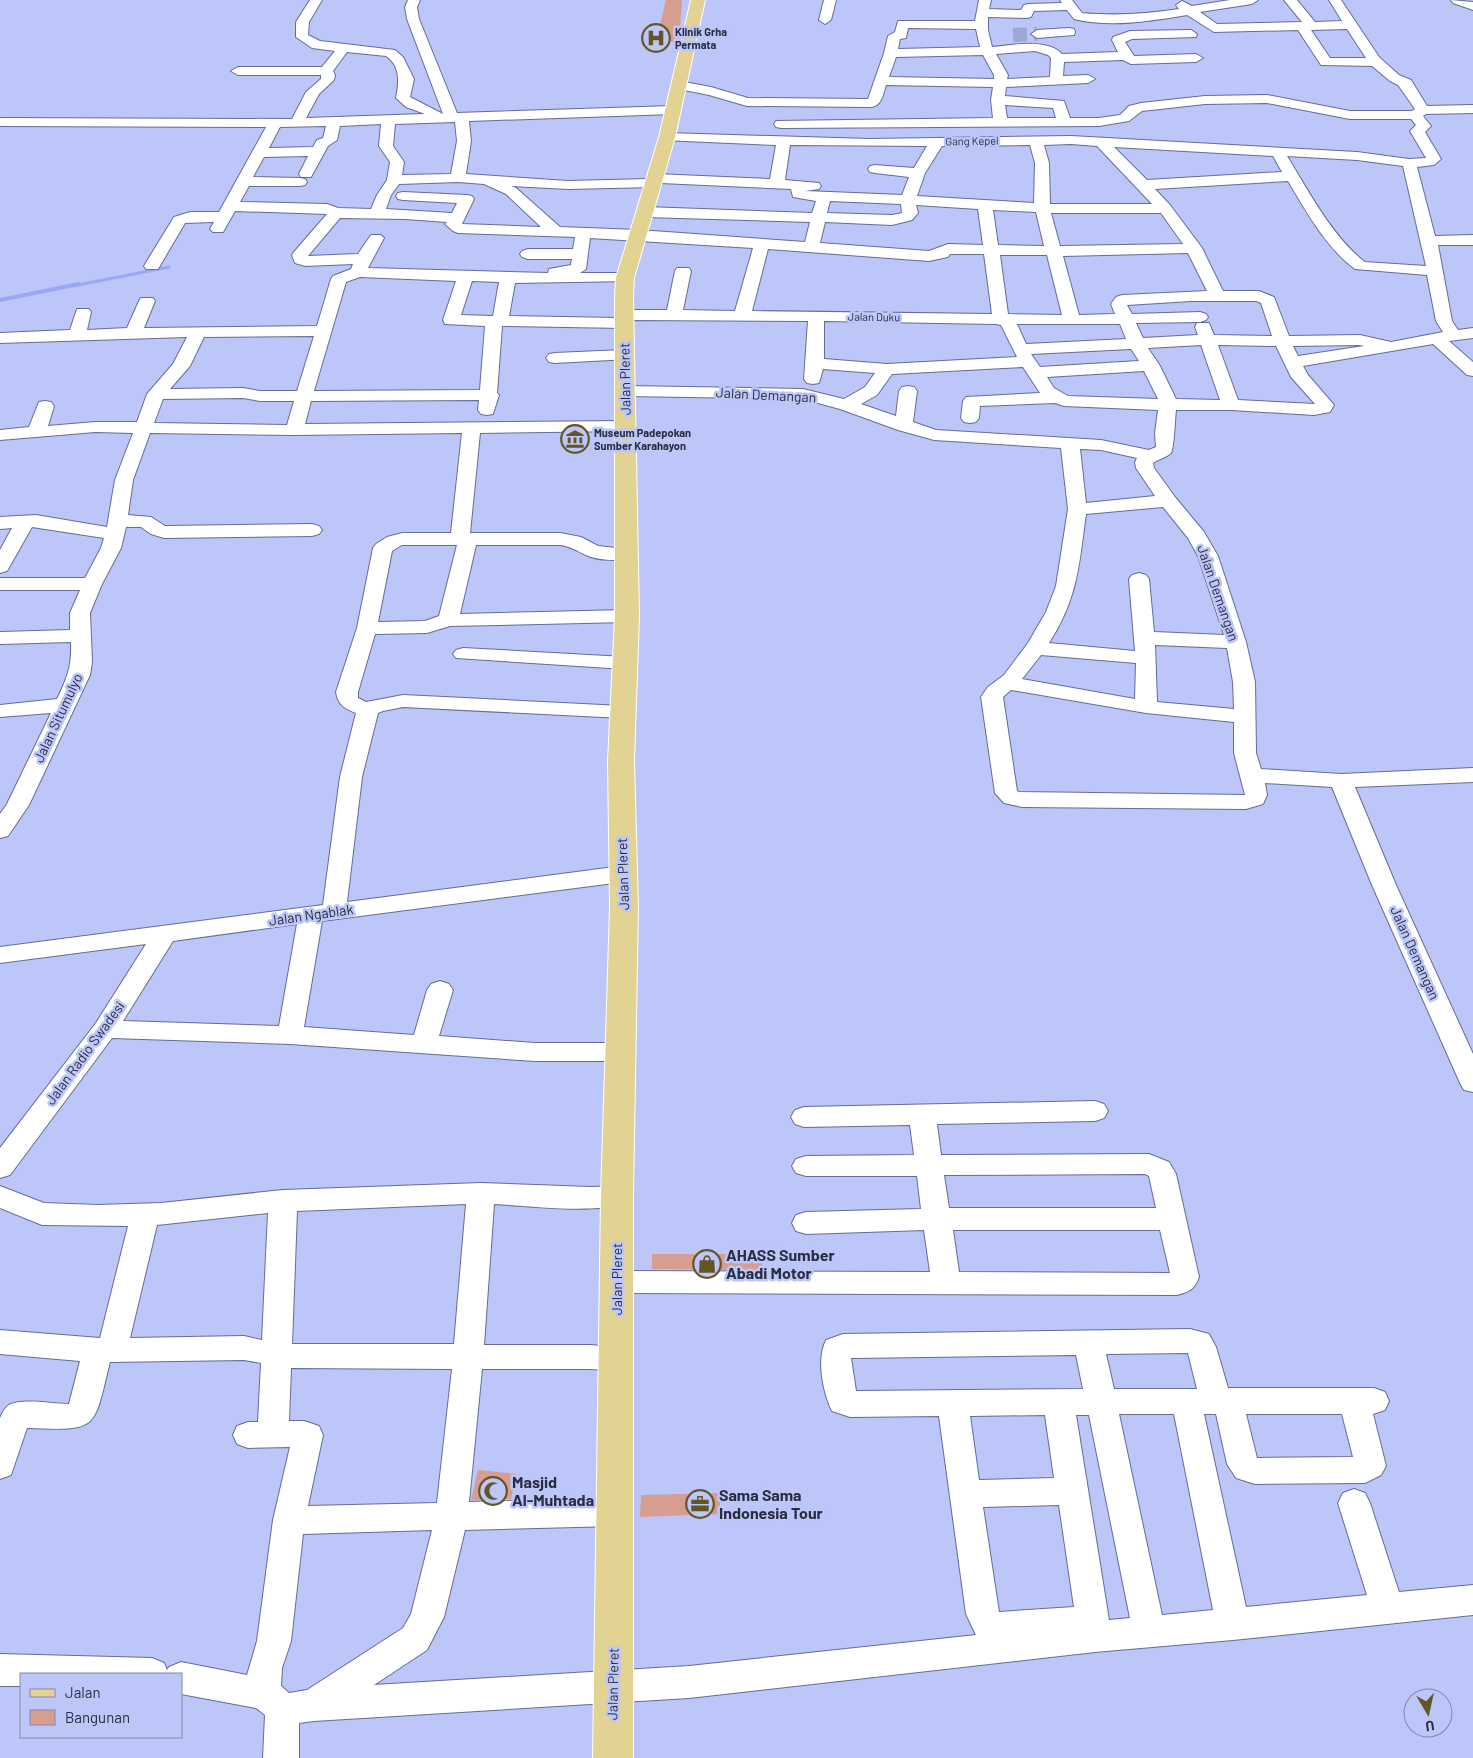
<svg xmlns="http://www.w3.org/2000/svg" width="1473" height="1758" font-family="Barlow,sans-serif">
<rect width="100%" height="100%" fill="#bcc6f8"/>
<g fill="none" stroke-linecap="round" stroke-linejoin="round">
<!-- stream-far1 -->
<path stroke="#9aa7f6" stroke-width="3" d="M 73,286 L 169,267"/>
<!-- stream -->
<path stroke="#9aa7f6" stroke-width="4" d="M 0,300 L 79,284"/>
</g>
<!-- building -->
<g fill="#d79e8f">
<path d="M 666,0 L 682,0 L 679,42 L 656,41 Z"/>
<path d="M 652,1254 L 762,1254 L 762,1270 L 652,1269 Z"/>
<path d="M 478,1470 L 517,1474 L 511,1499 L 471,1500 Z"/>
<path d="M 720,1493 L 720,1514 L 640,1517 L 641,1495 Z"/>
</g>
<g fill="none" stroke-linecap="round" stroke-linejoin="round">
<!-- minor-tunnel -->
<path stroke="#9fa7d3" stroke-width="14" stroke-dasharray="14 7" stroke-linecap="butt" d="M 1013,35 L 1037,34"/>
<defs>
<g id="minor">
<path d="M 310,0 L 322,0 L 309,22 L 308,35 L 320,41 L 395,50 L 403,57 L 414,79 L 410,97 L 443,114 L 407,19 L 405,7 L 408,0 L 420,0 L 417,7 L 419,19 L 457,113 L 673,106 L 680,110 L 673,114 L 469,121 L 471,141 L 466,174 L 568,181 L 649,179 L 651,175 L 656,174 L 770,179 L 776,145 L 662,140 L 660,137 L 662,134 L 667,133 L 869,139 L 1071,136 L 1357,152 L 1409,159 L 1426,158 L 1410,131 L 1416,125 L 1411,119 L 1350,119 L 1267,103 L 1205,104 L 1142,111 L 1129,121 L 1099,126 L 781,128 L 776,127 L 774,124 L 776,121 L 993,118 L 991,100 L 993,87 L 886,85 C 883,94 882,105 872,107 L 747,106 L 709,95 L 674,88 L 672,85 L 679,81 L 711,87 L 748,98 L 868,99 L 884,53 L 888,36 L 895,32 L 898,21 L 975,21 L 979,0 L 991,0 L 989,9 L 1021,10 L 1024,5 L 1028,4 L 1062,3 L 1060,0 L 1072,0 L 1082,13 C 1115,16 1146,14 1179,9 L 1176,5 L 1182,1 L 1192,6 L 1230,0 L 1258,0 L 1252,4 L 1200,12 L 1217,24 L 1302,22 L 1284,0 L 1297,0 L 1315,22 L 1342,21 L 1329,0 L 1341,0 L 1379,57 L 1399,75 L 1411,80 L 1427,106 L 1473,105 L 1473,113 L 1426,114 L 1423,116 L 1431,126 L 1425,132 L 1441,159 L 1434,165 L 1417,167 L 1435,236 L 1473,235 L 1473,245 L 1438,245 L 1452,321 L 1458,330 L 1473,328 L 1473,338 L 1449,341 L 1473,362 L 1473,376 L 1467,375 L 1433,344 L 1303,366 L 1308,375 L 1334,405 L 1330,412 L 1314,415 L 1231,410 L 1176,410 C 1175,418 1174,449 1171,453 C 1166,458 1158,459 1153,463 L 1154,468 L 1175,497 L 1204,532 L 1218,556 L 1246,642 L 1255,682 L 1256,753 L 1261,769 L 1341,774 L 1473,768 L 1473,782 L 1355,787 L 1396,885 L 1473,1054 L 1473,1092 L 1464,1090 L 1460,1083 L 1372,885 L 1332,787 L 1265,783 L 1267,795 L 1263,804 L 1246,809 L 1022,807 L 1004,803 L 995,793 L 981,697 L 988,687 L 1004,675 L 1028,643 L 1046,612 L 1056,586 L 1068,509 L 1061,448 L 934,440 L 898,430 L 840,409 L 803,399 L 625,396 L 619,395 L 616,391 L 619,387 L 625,386 L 803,389 L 844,399 L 865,387 L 875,373 L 823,369 L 819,383 L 813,384 L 807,383 L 804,379 L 808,321 L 630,320 L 632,323 L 630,327 L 624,328 L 504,326 L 502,326 L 497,393 L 499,395 L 493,414 L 487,415 L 481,414 L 478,410 L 479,400 L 311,401 L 305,424 L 626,421 L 632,422 L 635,426 L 632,430 L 626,431 L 480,433 L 470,533 L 560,533 L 581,537 L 598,546 L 634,550 L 637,554 L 634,558 C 621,561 598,561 586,555 C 577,551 570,546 560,545 L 476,545 L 460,614 L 627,610 L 634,612 L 637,616 L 634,620 L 627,622 L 450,626 L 427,633 L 375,634 L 358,692 L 358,698 L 366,702 L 403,695 L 622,706 L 630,707 L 633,712 L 630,717 L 622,718 L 403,707 L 383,711 L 378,713 L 362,777 L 347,902 L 622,866 L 630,869 L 634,874 L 630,879 L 622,882 L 322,921 L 304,1027 L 414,1035 L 427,990 L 431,984 L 440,981 L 449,984 L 453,990 L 439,1036 L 535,1043 L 621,1043 L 630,1046 L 634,1052 L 630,1058 L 621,1061 L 535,1061 L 290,1044 L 112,1038 L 10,1175 L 0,1178 L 0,1148 L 96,1023 L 146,944 L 0,963 L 0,947 L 323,905 L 340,777 L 356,713 C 345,709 338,705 336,692 L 357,628 L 373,548 L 376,544 L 387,537 L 402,533 L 451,533 L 462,433 L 294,435 L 150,433 L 133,480 L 128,515 L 151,517 L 165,526 L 312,524 L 319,526 L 322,530 L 319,534 L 312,536 L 164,538 L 151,534 L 141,527 L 126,527 L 121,548 L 102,584 L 90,613 L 92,662 L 90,675 L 29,805 L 8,836 L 0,838 L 0,814 L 7,804 L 51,713 L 0,717 L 0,705 L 57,699 C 67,678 72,667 71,642 L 0,644 L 0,632 L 70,630 L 70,613 L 80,590 L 0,590 L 0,578 L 85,578 L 101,548 L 104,538 L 32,527 L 7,571 L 0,573 L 0,550 L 12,528 L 0,529 L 0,517 L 36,515 L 107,527 L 115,480 L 133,433 L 95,432 L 0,440 L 0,430 L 29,427 L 39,402 L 45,401 L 51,402 L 54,406 L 48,426 L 95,422 L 137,422 L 147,394 L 173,364 L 187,337 L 0,343 L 0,333 L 70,330 L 77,309 L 89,309 L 91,312 L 87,330 L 127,328 L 139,301 L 141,298 L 153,298 L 155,301 L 144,328 L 317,326 L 331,279 L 333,276 L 351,269 L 353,264 L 305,266 L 295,263 L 292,255 L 294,252 L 327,214 L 235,211 L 223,232 L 213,232 L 210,229 L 214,222 L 185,223 L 158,269 L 146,269 L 144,266 L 174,217 L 190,212 L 219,212 L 266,127 L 0,126 L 0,118 L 292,119 L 306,92 L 321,79 L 321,75 L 238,75 L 231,71 L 238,67 L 322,67 L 335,51 L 312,48 L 296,37 L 296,22 ZM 1067,10 L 1074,19 C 1110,28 1151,21 1187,15 L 1214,32 L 1298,30 L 1321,65 L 1372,66 L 1390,81 L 1398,85 L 1415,109 L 1412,111 L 1350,111 L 1267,95 L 1205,96 L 1141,103 L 1129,106 L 1120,115 L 1099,118 L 1070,118 L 1064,101 L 1005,96 L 1006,87 L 1088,83 L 1095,79 L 1088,75 L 1063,76 L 1064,62 L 1123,60 L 1131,64 L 1196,62 L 1203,58 L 1196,54 L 1134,56 L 1125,42 L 1132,39 L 1196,37 L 1197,34 L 1191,30 L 1130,31 L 1113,37 L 1112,40 L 1118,52 L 1062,54 C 1048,38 1012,45 992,47 L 988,30 L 988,17 L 1027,18 L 1031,17 L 1034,11 ZM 908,28 L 976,29 L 980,47 L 898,49 L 900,39 L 906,38 ZM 1347,29 L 1366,58 L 1330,58 L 1311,30 ZM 1035,51 L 1048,55 L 1051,58 L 1050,77 L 1007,79 L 1008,75 L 996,54 ZM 347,52 L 386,56 C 401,66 399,83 396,98 L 406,107 L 425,114 L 306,118 L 319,94 L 334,80 L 335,75 L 333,71 ZM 983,55 L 994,75 L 994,79 L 889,77 L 896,57 ZM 1005,105 L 1053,108 L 1056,118 L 1007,118 ZM 455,122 L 457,141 L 451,174 L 402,175 L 404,162 L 393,146 L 395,124 ZM 381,124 L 379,146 L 390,162 L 387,180 L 377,195 L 371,209 L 338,208 L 327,204 L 240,202 L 249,186 L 300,186 L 305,185 L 307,182 L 305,179 L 300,178 L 253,177 L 264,157 L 308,156 L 299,174 L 301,177 L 311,177 L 328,146 L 337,140 L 340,126 ZM 326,126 L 323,138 L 317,140 L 313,147 L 269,148 L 280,127 ZM 1071,144 L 1097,146 L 1152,204 L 1050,204 L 1049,163 L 1044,145 ZM 790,145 L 927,146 L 914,168 L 875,165 L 870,166 L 868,169 L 870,172 L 875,173 L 909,177 L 902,195 L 805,191 L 819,189 L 821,186 L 819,183 L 785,180 ZM 1030,145 L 1035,163 L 1034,203 L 917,196 L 925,173 L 942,146 ZM 1114,147 L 1273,156 L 1282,172 L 1147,180 ZM 1287,156 L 1357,160 L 1403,166 L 1426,266 L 1365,262 C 1333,238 1308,190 1287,156 ZM 1288,181 C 1306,211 1326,248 1355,269 L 1427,275 L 1436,321 L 1443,332 L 1391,342 L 1360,335 L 1289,336 L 1274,297 L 1259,291 L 1223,291 L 1202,248 L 1170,205 L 1155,189 ZM 458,182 L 484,184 L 506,194 L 541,227 L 462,224 L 474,199 L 472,196 L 467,195 L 403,192 L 398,193 L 396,196 L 398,199 L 403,200 L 457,203 L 452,213 L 386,209 L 391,195 L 399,184 ZM 661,183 L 791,189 L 793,197 L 816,201 L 812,213 L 645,207 L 640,209 L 637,212 L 640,215 L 645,217 L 810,222 L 805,242 L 639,230 L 560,227 L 516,188 L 511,186 L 568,189 L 654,187 L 659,186 ZM 830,201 L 901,204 L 902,213 L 892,215 L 827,213 ZM 916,205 L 978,209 L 983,245 L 948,244 L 929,251 L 820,243 L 825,222 L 892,225 L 912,220 L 918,213 ZM 993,210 L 1036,212 L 1044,246 L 998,245 ZM 1051,213 L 1161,213 L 1183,244 L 1060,246 ZM 340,218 L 405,219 L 447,222 L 445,224 L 453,231 L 458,233 L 575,237 L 573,249 L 528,249 L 522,251 L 520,254 L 522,257 L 528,259 L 572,259 L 571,265 L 549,269 L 548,273 L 368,268 L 384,238 L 381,235 L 371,235 L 358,254 L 308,256 ZM 590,238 L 753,248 L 735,311 L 683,310 L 691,271 L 689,268 L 677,268 L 675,271 L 667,310 L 624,310 L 618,312 L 616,315 L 618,318 L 509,316 L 515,283 L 631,281 L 633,278 L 631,275 L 625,273 L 580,273 L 586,269 ZM 768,249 L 929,261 L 948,257 L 950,254 L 984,254 L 992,314 L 752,311 ZM 1188,253 L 1207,291 L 1122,295 L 1116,297 L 1111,304 L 1115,314 L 1079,315 L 1063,256 ZM 1000,255 L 1047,255 L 1062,315 L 1008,314 ZM 360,277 L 456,281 L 443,320 L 445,324 L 485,326 L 480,390 L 314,391 L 346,282 ZM 472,281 L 499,282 L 493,316 L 461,315 ZM 1191,301 L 1256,301 L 1261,303 L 1272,336 L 1214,335 L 1209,323 L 1197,323 L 1195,327 L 1198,335 L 1143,338 L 1136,323 L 1200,322 L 1206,320 L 1208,317 L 1206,314 L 1200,312 L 1132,314 L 1127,305 ZM 824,321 L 996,324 L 1001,325 L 1017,357 L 887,364 L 824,359 ZM 1017,324 L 1120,324 L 1126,339 L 1026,344 ZM 314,336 L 297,391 L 260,391 L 243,388 L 170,389 L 190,366 L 204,337 ZM 1201,345 L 1220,400 L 1176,399 L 1160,366 L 1148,348 ZM 1218,345 L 1276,346 L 1291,377 L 1315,404 L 1238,400 ZM 1360,345 L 1364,346 L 1298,356 L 1293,346 ZM 1131,349 L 1139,361 L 1040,367 L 1031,354 ZM 1023,367 L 1040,393 L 966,397 L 963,401 L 961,418 L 964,422 L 970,423 L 976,422 L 979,418 L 980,406 L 1055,403 L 1064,406 L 1158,410 L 1155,433 L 1156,447 L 1149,450 L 1101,440 L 936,430 L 913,422 L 917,391 L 914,387 L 908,386 L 902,387 L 899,391 L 896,416 L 861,404 L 877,395 L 892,374 ZM 1144,371 L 1158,399 L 1068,396 L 1054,388 L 1047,377 ZM 243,398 L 260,401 L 294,401 L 287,425 L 154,423 L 163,399 ZM 1080,449 L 1101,450 L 1137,458 L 1135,462 L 1136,468 L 1155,496 L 1086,503 ZM 1163,507 L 1188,538 L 1198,556 L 1224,635 L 1154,632 L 1149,579 L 1146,575 L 1139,573 L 1132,575 L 1129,579 L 1135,651 L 1049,643 C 1078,598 1079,565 1086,514 ZM 402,545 L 457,545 L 439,616 L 425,621 L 378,622 L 392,551 ZM 1155,645 L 1227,648 L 1233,682 L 1234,709 L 1157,702 ZM 1041,655 L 1136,663 L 1135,699 L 1022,679 ZM 1011,690 L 1146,713 L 1234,722 L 1234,753 L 1245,795 L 1019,792 L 1017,791 L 1003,697 ZM 297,924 L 279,1026 L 123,1021 L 173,941 Z"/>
<path d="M 824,0 L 836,0 L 831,20 L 825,24 L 819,20 Z"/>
<path d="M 1451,0 L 1473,2 L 1473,10 L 1453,3 Z"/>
<path d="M 1069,28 L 1074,29 L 1075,32 L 1074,35 L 1037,38 L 1031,34 L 1037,30 Z"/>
<path d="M 623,350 L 629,351 L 631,355 L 629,359 L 555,363 L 549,362 L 546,358 L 549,354 L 555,353 Z"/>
<path d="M 463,648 L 625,657 L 632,659 L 635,663 L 632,667 L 625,669 L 456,658 L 453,654 L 456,650 Z"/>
<path d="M 1095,1101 L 1104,1104 L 1108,1111 L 1104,1118 L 1095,1121 L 937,1124 L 941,1155 L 1149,1154 L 1169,1162 L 1176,1174 L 1199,1277 C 1195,1289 1189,1292 1177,1295 L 616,1293 L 606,1290 L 602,1282 L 606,1274 L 616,1271 L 930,1272 L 924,1230 L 806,1234 L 796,1231 L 792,1223 L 796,1215 L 806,1212 L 921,1209 L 917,1176 L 806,1176 L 796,1173 L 792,1166 L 796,1159 L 806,1156 L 914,1155 L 910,1125 L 804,1127 L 795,1124 L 791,1117 L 795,1110 L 804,1107 ZM 1145,1174 L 1149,1176 L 1156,1208 L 949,1208 L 944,1175 ZM 953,1230 L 1160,1230 L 1170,1273 L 959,1272 Z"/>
<path d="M 481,1183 L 591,1187 L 617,1186 L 627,1189 L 631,1196 L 627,1203 C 592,1214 532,1206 494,1204 L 484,1345 L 590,1345 L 617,1347 L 628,1350 L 632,1359 L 628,1368 L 617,1371 L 590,1369 L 482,1369 L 469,1502 L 616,1498 L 627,1502 L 632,1512 L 627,1522 L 616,1526 L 465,1530 L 444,1617 L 427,1650 L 374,1685 L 689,1666 L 976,1635 L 966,1614 L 939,1416 L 850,1417 L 832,1411 C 823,1392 816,1360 826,1340 L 843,1334 L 1190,1329 L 1209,1334 L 1216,1347 L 1228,1388 L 1374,1388 L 1385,1392 L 1389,1401 L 1385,1410 L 1373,1414 L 1386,1466 L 1381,1475 L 1365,1483 L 1255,1484 L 1236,1478 L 1227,1464 L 1216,1414 L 1204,1414 L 1246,1607 L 1367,1595 L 1338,1503 L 1343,1493 L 1354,1489 L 1365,1493 L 1370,1503 L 1399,1592 L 1473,1585 L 1473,1615 L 1233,1640 L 1095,1652 L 689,1698 L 314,1721 L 299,1723 L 299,1758 L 263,1758 L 265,1715 L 256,1708 L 181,1694 L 181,1674 L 21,1674 L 21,1686 L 0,1686 L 0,1654 L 152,1658 L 164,1663 L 167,1670 L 169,1667 L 181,1662 L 247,1675 L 257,1641 L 273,1520 L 290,1447 L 248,1448 L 237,1444 L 233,1435 L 237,1426 L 248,1422 L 258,1422 L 261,1363 L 244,1360 L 110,1362 C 93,1430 100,1431 27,1428 L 11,1475 L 0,1479 L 0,1418 C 2,1414 4,1408 9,1405 C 22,1398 53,1404 69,1404 L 80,1361 L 0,1354 L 0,1330 L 100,1338 L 128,1226 L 42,1225 L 0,1208 L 0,1186 L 44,1203 L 98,1205 L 161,1203 L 283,1190 ZM 466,1204 L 454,1344 L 292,1344 L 297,1211 ZM 268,1213 L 262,1340 L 244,1336 L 130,1338 L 157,1225 ZM 1188,1353 L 1197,1389 L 1114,1389 L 1106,1354 ZM 1076,1355 L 1083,1389 L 856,1391 L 851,1358 ZM 291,1368 L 452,1369 L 437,1503 L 308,1506 L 323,1435 L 319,1426 L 304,1421 L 289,1421 ZM 1119,1414 L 1174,1414 L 1213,1610 L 1162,1615 ZM 1246,1414 L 1342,1414 L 1353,1457 L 1257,1458 ZM 1045,1415 L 1054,1478 L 979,1480 L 970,1416 ZM 1076,1415 L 1089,1415 L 1130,1618 L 1109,1620 ZM 1059,1505 L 1074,1607 L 999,1612 L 983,1507 ZM 432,1530 L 411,1614 L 403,1628 L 307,1690 L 289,1693 L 281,1686 L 282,1668 L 291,1641 L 303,1534 Z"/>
</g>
<path id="major" d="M 691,0 L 705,0 L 675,137 L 634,278 L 633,297 L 639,616 L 634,761 L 638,907 L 633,1196 L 633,1758 L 593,1758 L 601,1196 L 610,907 L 608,761 L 615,616 L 615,297 L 616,278 L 659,137 Z"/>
</defs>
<!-- minor casing -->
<use href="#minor" stroke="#646c99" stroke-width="2"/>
<!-- major casing -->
<use href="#major" stroke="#fff" stroke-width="2"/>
<!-- minor -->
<use href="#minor" fill="#fff" fill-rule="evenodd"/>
<!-- major -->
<use href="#major" fill="#e2d392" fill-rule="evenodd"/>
</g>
<!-- icons -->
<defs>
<symbol id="hospital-ring" viewBox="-11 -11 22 22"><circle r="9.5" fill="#bcc6f8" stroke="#635623" stroke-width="1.5"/><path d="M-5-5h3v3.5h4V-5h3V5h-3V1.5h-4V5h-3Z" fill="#635623"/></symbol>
<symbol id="museum-ring" viewBox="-11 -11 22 22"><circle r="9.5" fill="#bcc6f8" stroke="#635623" stroke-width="1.5"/><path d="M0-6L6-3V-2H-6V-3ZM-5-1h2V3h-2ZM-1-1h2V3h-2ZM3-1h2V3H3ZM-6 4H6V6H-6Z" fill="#635623"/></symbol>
<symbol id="shop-ring" viewBox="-11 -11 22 22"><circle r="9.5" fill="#bcc6f8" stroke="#635623" stroke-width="1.5"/><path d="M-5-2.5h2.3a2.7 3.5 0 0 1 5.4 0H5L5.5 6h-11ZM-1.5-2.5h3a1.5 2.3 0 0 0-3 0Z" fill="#635623"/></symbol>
<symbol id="mosque-ring" viewBox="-11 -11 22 22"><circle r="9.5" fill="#bcc6f8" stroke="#635623" stroke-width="1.5"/><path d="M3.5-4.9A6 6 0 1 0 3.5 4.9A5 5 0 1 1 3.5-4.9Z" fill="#635623"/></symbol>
<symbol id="office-ring" viewBox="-11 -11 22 22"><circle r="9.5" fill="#bcc6f8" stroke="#635623" stroke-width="1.5"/><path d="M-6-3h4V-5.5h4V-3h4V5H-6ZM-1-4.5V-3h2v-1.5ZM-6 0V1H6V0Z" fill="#635623"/></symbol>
</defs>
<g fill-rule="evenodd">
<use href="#hospital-ring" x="640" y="22" width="32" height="32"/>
<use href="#museum-ring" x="559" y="423" width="32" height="32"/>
<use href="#shop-ring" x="691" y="1248" width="32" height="32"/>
<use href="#mosque-ring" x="477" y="1475" width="32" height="32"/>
<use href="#office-ring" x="684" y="1488" width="32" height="32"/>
</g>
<g text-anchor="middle" stroke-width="5" stroke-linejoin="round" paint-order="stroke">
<!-- far-poi labels -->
<g font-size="11" font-weight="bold" fill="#292d40" stroke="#bcc6f8" text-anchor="start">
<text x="675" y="36">Klinik Grha<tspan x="675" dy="13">Permata</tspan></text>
<text x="594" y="437">Museum Padepokan<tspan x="594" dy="13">Sumber Karahayon</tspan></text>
</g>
<!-- far-street labels -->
<g font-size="11" fill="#292d40" stroke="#bcc6f8">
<text transform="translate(972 141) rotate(-1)" y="4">Gang Kepel</text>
<text transform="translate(874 317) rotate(1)" y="4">Jalan Duku</text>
</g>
<!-- street labels -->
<g font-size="14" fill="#292d40" stroke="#bcc6f8">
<text transform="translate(625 379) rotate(-91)" y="5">Jalan Pleret</text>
<text transform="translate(766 395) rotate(3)" y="5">Jalan Demangan</text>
<text transform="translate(1218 593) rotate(71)" y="5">Jalan Demangan</text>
<text transform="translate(58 718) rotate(-65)" y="5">Jalan Situmulyo</text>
<text transform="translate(623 874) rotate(-92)" y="5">Jalan Pleret</text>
<text transform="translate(311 915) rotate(-8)" y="5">Jalan Ngablak</text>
<text transform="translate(1415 953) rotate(66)" y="5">Jalan Demangan</text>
<text transform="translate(85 1053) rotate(-54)" y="5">Jalan Radio Swadesi</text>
<text transform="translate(617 1279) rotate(-90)" y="5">Jalan Pleret</text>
<text transform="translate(613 1684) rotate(-89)" y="5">Jalan Pleret</text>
</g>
<!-- near-poi labels -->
<g font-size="16" font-weight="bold" fill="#292d40" stroke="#bcc6f8" text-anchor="start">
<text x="726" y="1261">AHASS Sumber<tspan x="726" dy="18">Abadi Motor</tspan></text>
<text x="512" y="1488">Masjid<tspan x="512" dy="18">Al-Muhtada</tspan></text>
<text x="719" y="1501">Sama Sama<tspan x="719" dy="18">Indonesia Tour</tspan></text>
</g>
</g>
<!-- legend -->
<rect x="20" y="1673" width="162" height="65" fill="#bcc6f8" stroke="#8189ae"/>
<rect x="30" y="1689" width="25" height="8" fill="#e2d392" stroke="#8189ae"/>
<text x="65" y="1698" font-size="15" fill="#292d40">Jalan</text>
<rect x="30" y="1710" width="25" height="15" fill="#d79e8f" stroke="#8189ae"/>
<text x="65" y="1723" font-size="15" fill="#292d40">Bangunan</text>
<!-- north arrow -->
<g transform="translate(1428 1713) rotate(171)"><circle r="24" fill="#bcc6f8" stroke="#8189ae"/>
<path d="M0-4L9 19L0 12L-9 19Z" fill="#635623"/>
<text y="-8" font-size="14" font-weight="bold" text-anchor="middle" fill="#292d40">U</text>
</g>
</svg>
